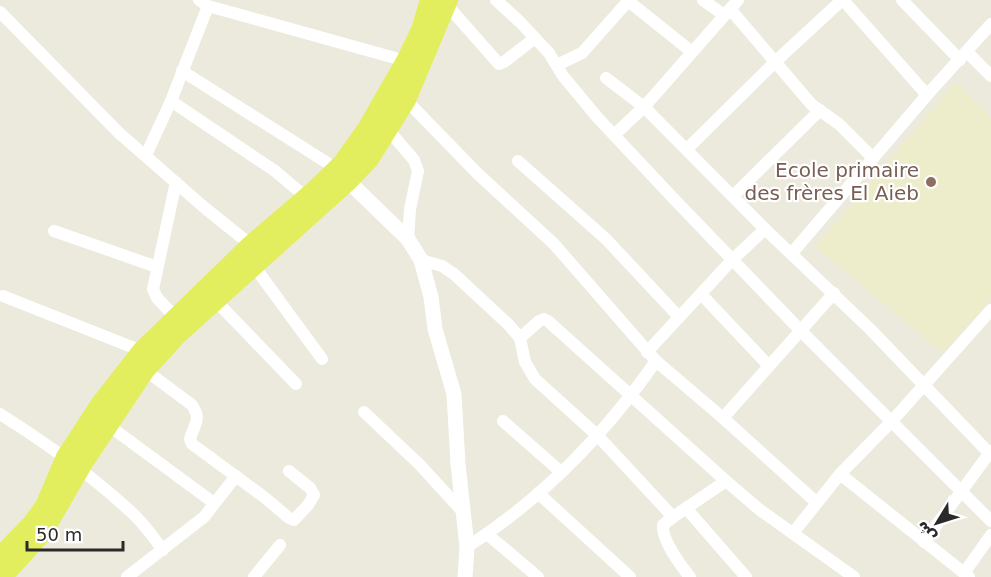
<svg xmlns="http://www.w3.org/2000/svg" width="991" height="577" font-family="'DejaVu Sans',Cairo,sans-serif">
<rect width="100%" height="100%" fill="#eceadc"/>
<!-- education -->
<path fill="#ededcc" d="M 956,82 L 991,118 L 991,299 L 942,353 L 815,246 Z"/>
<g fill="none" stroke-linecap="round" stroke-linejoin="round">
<!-- minor -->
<g stroke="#fff" stroke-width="12">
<path d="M 199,0 L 208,6 L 406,61"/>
<path d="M 496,0 L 520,22 L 549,53 L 563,76 L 597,117 L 674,199 L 800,330 L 991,521"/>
<path d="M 627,0 L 692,52"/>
<path d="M 703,0 L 724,15"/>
<path d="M 843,0 L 927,95"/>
<path d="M 902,0 L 960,60"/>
<path d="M 447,5 L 499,64 L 504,62 L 535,38"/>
<path d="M 730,9 L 812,105 L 839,124 L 873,158"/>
<path d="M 0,12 L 119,133 L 205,208 L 251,245"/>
<path d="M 967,52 L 991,76"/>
<path d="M 557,65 L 582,53 L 629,0"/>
<path d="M 182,71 L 337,169"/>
<path d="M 606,78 L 644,107 L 765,229"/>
<path d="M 406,100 L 478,174 L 554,244 L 656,361 L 723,418 L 816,502"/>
<path d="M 171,101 L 275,171 L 307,198"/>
<path d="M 384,125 L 414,160 L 418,171 L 410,209 L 408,239"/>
<path d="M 614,135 L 644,107 L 738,0"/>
<path d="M 687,149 L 776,61 L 842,0"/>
<path d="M 146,155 L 171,101 L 208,6"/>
<path d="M 518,161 L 606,239 L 679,317"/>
<path d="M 733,196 L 820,110"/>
<path d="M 54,231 L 157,267"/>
<path d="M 792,253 L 927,95 L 991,24"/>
<path d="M 421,260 L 442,266 L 454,274 L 508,324 L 520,338 L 525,362 L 535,379 L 598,436 L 673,517 L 726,481"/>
<path d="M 254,266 L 322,359"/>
<path d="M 701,294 L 768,365"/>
<path d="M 3,296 L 142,351"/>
<path d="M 216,301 L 296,384"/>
<path d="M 176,318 L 157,298 L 153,289 L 176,182"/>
<path d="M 520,338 L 539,321 L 544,319 L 548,321 L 726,481 L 760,510 L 854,577"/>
<path d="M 647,352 L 732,260 L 765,229 L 870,329 L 991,455"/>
<path d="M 145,370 L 192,405 C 202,420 194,424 190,439 L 192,444 L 264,497 L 289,518 L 294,520 L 308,505 L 314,495 L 310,488 L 289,471"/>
<path d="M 364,412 L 420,465 L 463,512"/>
<path d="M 0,414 C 46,443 90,474 130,511 C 143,522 153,537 163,550"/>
<path d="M 723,418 L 834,293"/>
<path d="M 503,421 L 561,472"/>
<path d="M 108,425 L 214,503"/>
<path d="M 840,474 L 969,577"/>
<path d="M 538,493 L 630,577"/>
<path d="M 686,508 L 746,577"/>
<path d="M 673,517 L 663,525 C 661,539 681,566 690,577"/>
<path d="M 793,533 L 840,474 L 892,421 L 991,310"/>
<path d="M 487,534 L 538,577"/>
<path d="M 924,542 L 991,451"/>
<path d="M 467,547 C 542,499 605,434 656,361"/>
<path d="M 964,573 L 991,535"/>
<path d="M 127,577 L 204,517 L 236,476"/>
<path d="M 254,577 L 280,545"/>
</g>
<!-- tertiary -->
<path stroke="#fff" stroke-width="15" d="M 348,181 L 408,239 L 421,260 L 431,297 L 435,329 L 454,394 L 458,464 L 467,547 L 465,577"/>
<!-- primary -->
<g stroke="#e3ee5f" stroke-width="20">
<path d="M 0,557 L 32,524 L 45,506 L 66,457 L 100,405 L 142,351 L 251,245 L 314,191 L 342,164 L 367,129 L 406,61 L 421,30 L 430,0"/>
<path d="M 2,577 L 43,532 L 83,463 L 145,370 L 178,334 L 348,181 L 369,159 L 406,100 L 448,0"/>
</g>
</g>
<!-- markers -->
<circle fill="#8d6e63" stroke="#fff" stroke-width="2" cx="931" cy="182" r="6"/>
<g text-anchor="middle" stroke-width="4.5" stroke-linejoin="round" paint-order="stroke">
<!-- education labels -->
<g font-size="20" fill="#785e54" stroke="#fff" text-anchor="end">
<text x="919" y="177">Ecole primaire<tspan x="919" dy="23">des frères El Aieb</tspan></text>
</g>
</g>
<!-- north arrow -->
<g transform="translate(937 523) rotate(232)" stroke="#ffffff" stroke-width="4.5" paint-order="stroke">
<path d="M0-4.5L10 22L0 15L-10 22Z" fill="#2a2a2a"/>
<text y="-9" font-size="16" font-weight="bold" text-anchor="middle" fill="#2a2a2a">ش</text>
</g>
<!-- scale -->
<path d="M27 541v9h96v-9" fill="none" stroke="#2a2a2a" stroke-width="3"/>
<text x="36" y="541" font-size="18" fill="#2a2a2a" stroke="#ffffff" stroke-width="4.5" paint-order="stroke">50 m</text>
</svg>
